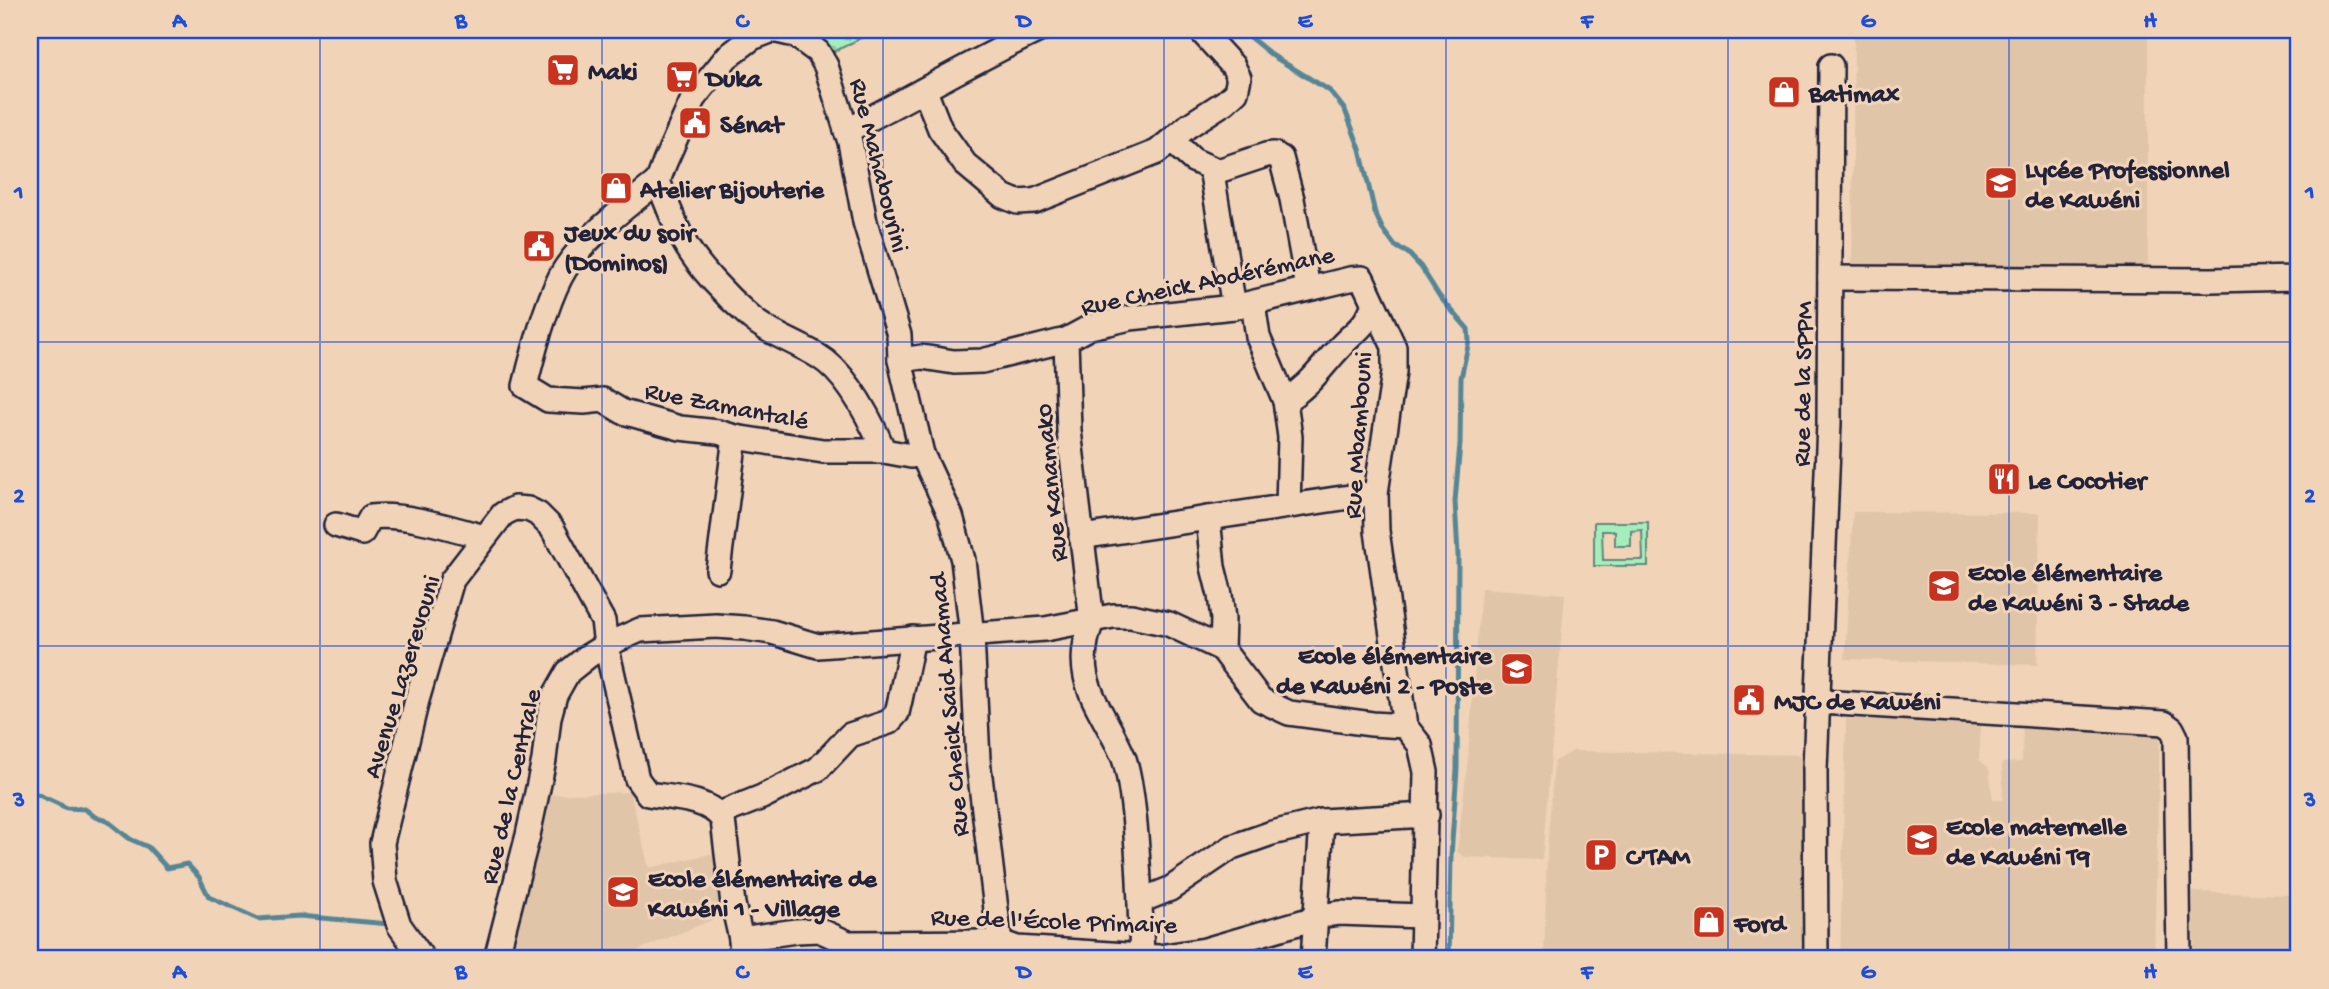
<svg xmlns="http://www.w3.org/2000/svg" width="2329" height="989" font-family="'Gochi Hand',sans-serif">
<defs>
<pattern id="cemetery-stones" width="16" height="16" patternUnits="userSpaceOnUse" patternTransform="scale(1.75)"><rect width="16" height="16" fill="#a4eebc"/><path d="M2 7V4a2 2 0 0 1 4 0v3zM10 15v-3a2 2 0 0 1 4 0v3z" fill="#8dcca2"/></pattern>
</defs>
<rect width="100%" height="100%" fill="#f1d4b8"/>
<filter id="ink" filterUnits="userSpaceOnUse"><feTurbulence type="fractalNoise" baseFrequency=".0143" numOctaves="2"/><feDisplacementMap in="SourceGraphic" scale="14" xChannelSelector="R" yChannelSelector="G"/><feConvolveMatrix kernelMatrix="1 2 1 2 8 2 1 2 1" color-interpolation-filters="sRGB"/></filter>
<g filter="url(#ink)">
<!-- built -->
<g fill="#e1c5a8">
<path d="M 1854,30 L 2148,30 L 2148,272 L 1852,272 Z"/>
<path d="M 1853,512 L 2040,513 L 2037,665 L 1845,659 Z"/>
<path d="M 1481,588 L 1565,594 L 1542,860 L 1466,857 L 1457,852 L 1468,758 Z"/>
<path d="M 1846,719 L 1981,723 L 1979,760 L 1989,769 L 1993,800 L 2003,800 L 2002,763 L 2022,762 L 2023,724 L 2160,730 L 2154,959 L 1840,959 Z"/>
<path d="M 1573,751 L 1810,755 L 1808,959 L 1544,959 L 1547,849 L 1554,762 Z"/>
<path d="M 630,792 L 649,868 L 719,852 L 727,914 L 616,959 L 556,959 L 512,947 L 525,871 L 545,795 Z"/>
<path d="M 2193,892 L 2291,895 L 2299,900 L 2299,959 L 2194,959 Z"/>
</g>
<!-- grass -->
<path fill="#a4eebc" stroke="#63887c" stroke-width="2" fill-rule="evenodd" d="M 1594,522 L 1648,522 L 1648,566 L 1594,566 ZM 1602,531 L 1615,531 L 1615,546 L 1631,546 L 1631,531 L 1642,530 L 1643,560 L 1603,560 Z"/>
<!-- cemetery -->
<path fill="url(#cemetery-stones)" stroke="#63887c" stroke-width="2" d="M 814,30 L 876,30 L 828,55 L 821,37 Z"/>
<g fill="none" stroke-linecap="round" stroke-linejoin="round">
<!-- stream -->
<g stroke="#568696" stroke-width="5">
<path d="M 1241,30 L 1273,56 L 1330,91 L 1345,110 L 1360,149 L 1375,213 L 1383,230 L 1395,246 L 1408,253 L 1421,267 L 1440,297 L 1468,329 L 1469,341 L 1461,378 L 1460,444 L 1455,501 L 1458,555 L 1457,769 L 1451,856 L 1449,959"/>
<path d="M 30,791 L 67,808 L 85,809 L 95,817 L 105,819 L 130,839 L 148,847 L 167,868 L 187,864 L 199,877 L 209,897 L 258,919 L 299,916 L 389,924"/>
</g>
<defs>
<g id="minor">
<path d="M 925,91 L 940,129 L 965,164 L 1003,196 L 1017,202 L 1034,201 L 1157,152 L 1188,126 L 1225,102 L 1236,92 L 1239,78 L 1233,66 L 1200,30"/>
<path d="M 846,131 C 911,98 973,61 1039,30"/>
<path d="M 1172,141 L 1193,160 L 1211,168 L 1234,307"/>
<path d="M 1212,173 L 1266,155 L 1274,154 L 1281,158 L 1292,199 L 1308,288"/>
<path d="M 658,181 L 665,162 L 693,99 L 727,57 L 752,38 L 773,30 L 795,35 L 818,52 L 826,66 L 850,142 L 865,222 L 899,335 L 900,360 L 922,454 L 951,516 L 963,560 L 972,635 L 978,760 L 1002,959"/>
<path d="M 658,181 C 625,208 589,233 565,269 C 548,296 533,353 525,386 L 548,400 L 584,402 L 603,400 L 623,412 L 680,428 L 718,432 L 735,437 L 823,451 L 884,451"/>
<path d="M 658,181 C 666,201 673,221 683,240 C 697,266 727,297 749,316 C 769,334 796,342 818,356 C 847,373 871,421 884,451 L 911,456 L 922,454"/>
<path d="M 1830,278 L 2212,280 L 2299,278"/>
<path d="M 1253,303 L 1258,337 L 1285,401 L 1290,437 L 1288,506"/>
<path d="M 1066,340 L 1069,431 L 1092,621 C 1069,680 1101,705 1123,756 C 1128,768 1130,785 1132,798 C 1139,851 1140,906 1142,959"/>
<path d="M 900,360 L 922,357 L 954,362 L 982,361 L 1066,340 L 1090,327 L 1109,323 L 1130,318 L 1234,307 L 1350,279 L 1362,278 L 1394,347 L 1394,372 L 1376,493 L 1377,531 L 1405,726 L 1420,745 L 1426,772 L 1422,959"/>
<path d="M 1285,401 C 1312,384 1320,368 1341,346 C 1356,330 1364,328 1373,307"/>
<path d="M 1208,518 L 1213,567 L 1220,595 L 1223,619 L 1222,649"/>
<path d="M 336,525 L 362,533 L 371,517 C 404,513 451,528 484,537"/>
<path d="M 1081,537 L 1376,493"/>
<path d="M 718,570 L 735,437"/>
<path d="M 1820,702 L 2164,723 L 2172,729 L 2176,737 L 2179,959"/>
<path d="M 719,814 L 762,797 L 818,769 L 850,735 L 889,722 L 897,713 L 900,700 L 913,638"/>
<path d="M 1140,901 L 1170,889 L 1232,847 L 1272,833 L 1322,821 L 1427,815"/>
<path d="M 741,939 L 796,931 L 819,930 L 848,943 L 1000,942 L 1017,948 L 1158,957 L 1205,950 L 1326,915 L 1339,913 L 1421,916"/>
<path d="M 423,959 L 399,925 L 385,881 L 382,843 L 417,700 L 452,580 L 503,514 L 515,508 L 528,509 L 538,514 L 552,528 L 603,621 L 606,645 L 637,779 L 648,794 C 671,798 709,798 723,820 L 733,904 L 741,939 L 742,959"/>
<path d="M 496,959 L 528,835 L 544,760 L 549,717 L 555,695 L 568,672 L 588,656 L 606,645 L 640,630 L 716,626 L 744,628 L 772,632 L 818,646 L 1045,629 L 1113,616 L 1131,616 L 1169,624 L 1222,649 L 1261,700 L 1289,713 L 1372,724 L 1405,726"/>
<path d="M 1313,959 L 1322,821"/>
<path d="M 1816,959 L 1815,769 L 1829,423 L 1831,66"/>
</g>
</defs>
<!-- minor casing -->
<use href="#minor" stroke="#22223b" stroke-width="28"/>
<!-- minor -->
<use href="#minor" stroke="#f1d4b8" stroke-width="23"/>
</g>
</g>
<!-- grid -->
<path fill="none" stroke="#1d4ed8" stroke-width="2" stroke-opacity="0.55" d="M 320,30 L 320,959M 602,30 L 602,959M 883,30 L 883,959M 1164,30 L 1164,959M 1446,30 L 1446,959M 1728,30 L 1728,959M 2009,30 L 2009,959M 30,342 L 2299,342M 30,646 L 2299,646"/>
<!-- icons -->
<defs>
<symbol id="supermarket-square" viewBox="-11 -11 22 22"><rect x="-9" y="-9" width="18" height="18" rx="4" fill="#c8321e" stroke="#f1d4b8"/><path d="M-6-5.5h2.5l.6 2H6L4.5 2H-2.5L-4.4-4H-6ZM-1.5 3.2a1.3 1.3 0 1 0 .1 0ZM3 3.2a1.3 1.3 0 1 0 .1 0Z" fill="#fff"/></symbol>
<symbol id="shop-square" viewBox="-11 -11 22 22"><rect x="-9" y="-9" width="18" height="18" rx="4" fill="#c8321e" stroke="#f1d4b8"/><path d="M-5-2.5h2.3a2.7 3.5 0 0 1 5.4 0H5L5.5 6h-11ZM-1.5-2.5h3a1.5 2.3 0 0 0-3 0Z" fill="#fff"/></symbol>
<symbol id="civic-square" viewBox="-11 -11 22 22"><rect x="-9" y="-9" width="18" height="18" rx="4" fill="#c8321e" stroke="#f1d4b8"/><path d="M-.6-6.5H3V-4.5H.6V-3L4-1V1h2V6H-6V1h2V-1L-.6-3ZM-1.2 2.5V6h2.4V2.5Z" fill="#fff"/></symbol>
<symbol id="school-square" viewBox="-11 -11 22 22"><rect x="-9" y="-9" width="18" height="18" rx="4" fill="#c8321e" stroke="#f1d4b8"/><path d="M0-5L7-2L0 1L-7-2ZM-4 1L0 2.5L4 1V4Q0 6-4 4Z" fill="#fff"/></symbol>
<symbol id="restaurant-square" viewBox="-11 -11 22 22"><rect x="-9" y="-9" width="18" height="18" rx="4" fill="#c8321e" stroke="#f1d4b8"/><path d="M-5-6h1v4h1v-4h1v4h1v-4h1v5L-1.5 .5V6h-2V.5L-5-1ZM5-6V6H3V1.5H1.5Q1.5-4 5-6Z" fill="#fff"/></symbol>
<symbol id="parking-square" viewBox="-11 -11 22 22"><rect x="-9" y="-9" width="18" height="18" rx="4" fill="#c8321e" stroke="#f1d4b8"/><path d="M-3.5-5.5H1a3.5 3.5 0 0 1 0 7H-1V5.5H-3.5ZM-1-3.4V-.6H.8a1.4 1.4 0 0 0 0-2.8Z" fill="#fff"/></symbol>
</defs>
<g fill-rule="evenodd">
<use href="#supermarket-square" x="544" y="51" width="38" height="38"/>
<use href="#supermarket-square" x="663" y="58" width="38" height="38"/>
<use href="#shop-square" x="1765" y="73" width="38" height="38"/>
<use href="#civic-square" x="676" y="104" width="38" height="38"/>
<use href="#school-square" x="1982" y="164" width="38" height="38"/>
<use href="#shop-square" x="597" y="169" width="38" height="38"/>
<use href="#civic-square" x="520" y="227" width="38" height="38"/>
<use href="#restaurant-square" x="1985" y="460" width="38" height="38"/>
<use href="#school-square" x="1925" y="567" width="38" height="38"/>
<use href="#school-square" x="1498" y="650" width="38" height="38"/>
<use href="#civic-square" x="1730" y="681" width="38" height="38"/>
<use href="#school-square" x="1903" y="821" width="38" height="38"/>
<use href="#parking-square" x="1582" y="836" width="38" height="38"/>
<use href="#school-square" x="604" y="873" width="38" height="38"/>
<use href="#shop-square" x="1690" y="903" width="38" height="38"/>
</g>
<g text-anchor="middle" stroke-width="6" stroke-linejoin="round" paint-order="stroke">
<!-- poi labels -->
<g font-size="26" font-weight="bold" fill="#22223b" stroke="#f1d4b8" text-anchor="start">
<text x="588" y="79">Maki</text>
<text x="706" y="86">Duka</text>
<text x="1809" y="101">Batimax</text>
<text x="720" y="132">Sénat</text>
<text x="2025" y="177">Lycée Professionnel<tspan x="2025" dy="30">de Kawéni</tspan></text>
<text x="640" y="197">Atelier Bijouterie</text>
<text x="564" y="240">Jeux du soir<tspan x="564" dy="30">(Dominos)</tspan></text>
<text x="2028" y="488">Le Cocotier</text>
<text x="1968" y="580">Ecole élémentaire<tspan x="1968" dy="30">de Kawéni 3 - Stade</tspan></text>
<text x="1492" y="663" text-anchor="end">Ecole élémentaire<tspan x="1492" dy="30">de Kawéni 2 - Poste</tspan></text>
<text x="1774" y="709">MJC de Kawéni</text>
<text x="1946" y="834">Ecole maternelle<tspan x="1946" dy="30">de Kawéni T9</tspan></text>
<text x="1626" y="864">C'TAM</text>
<text x="648" y="886">Ecole élémentaire de<tspan x="648" dy="30">Kawéni 1 - Village</tspan></text>
<text x="1734" y="931">Ford</text>
</g>
<!-- street labels -->
<g font-size="26" fill="#22223b" stroke="#f1d4b8">
<text transform="translate(881 165) rotate(76)" y="9">Rue Mahabourini</text>
<text transform="translate(1207 279) rotate(-12)" y="9">Rue Cheick Abdérémane</text>
<text transform="translate(1801 384) rotate(-89)" y="9">Rue de la SPPM</text>
<text transform="translate(727 404) rotate(11)" y="9">Rue Zamantalé</text>
<text transform="translate(1356 435) rotate(-86)" y="9">Rue Mbambouni</text>
<text transform="translate(1049 483) rotate(-96)" y="9">Rue Kanamako</text>
<text transform="translate(400 676) rotate(-73)" y="9">Avenue Lazerevouni</text>
<text transform="translate(947 705) rotate(-95)" y="9">Rue Cheick Said Ahamad</text>
<text transform="translate(509 786) rotate(-77)" y="9">Rue de la Centrale</text>
<text transform="translate(1054 919) rotate(2)" y="9">Rue de l'École Primaire</text>
</g>
</g>
<!-- margin -->
<rect width="2329" height="989" fill="none" stroke="#f1d4b8" stroke-width="77"/>
<rect x="38" y="38" width="2252" height="912" fill="none" stroke="#1d4ed8" stroke-width="2.5"/>
<g font-size="23" text-anchor="middle" font-weight="bold" fill="#1d4ed8">
<text x="179" y="27">A</text>
<text x="461" y="27">B</text>
<text x="742" y="27">C</text>
<text x="1024" y="27">D</text>
<text x="1305" y="27">E</text>
<text x="1587" y="27">F</text>
<text x="1868" y="27">G</text>
<text x="2150" y="27">H</text>
<text x="19" y="198">1</text>
<text x="2310" y="198">1</text>
<text x="19" y="502">2</text>
<text x="2310" y="502">2</text>
<text x="19" y="806">3</text>
<text x="2310" y="806">3</text>
<text x="179" y="978">A</text>
<text x="461" y="978">B</text>
<text x="742" y="978">C</text>
<text x="1024" y="978">D</text>
<text x="1305" y="978">E</text>
<text x="1587" y="978">F</text>
<text x="1868" y="978">G</text>
<text x="2150" y="978">H</text>
</g>
</svg>
